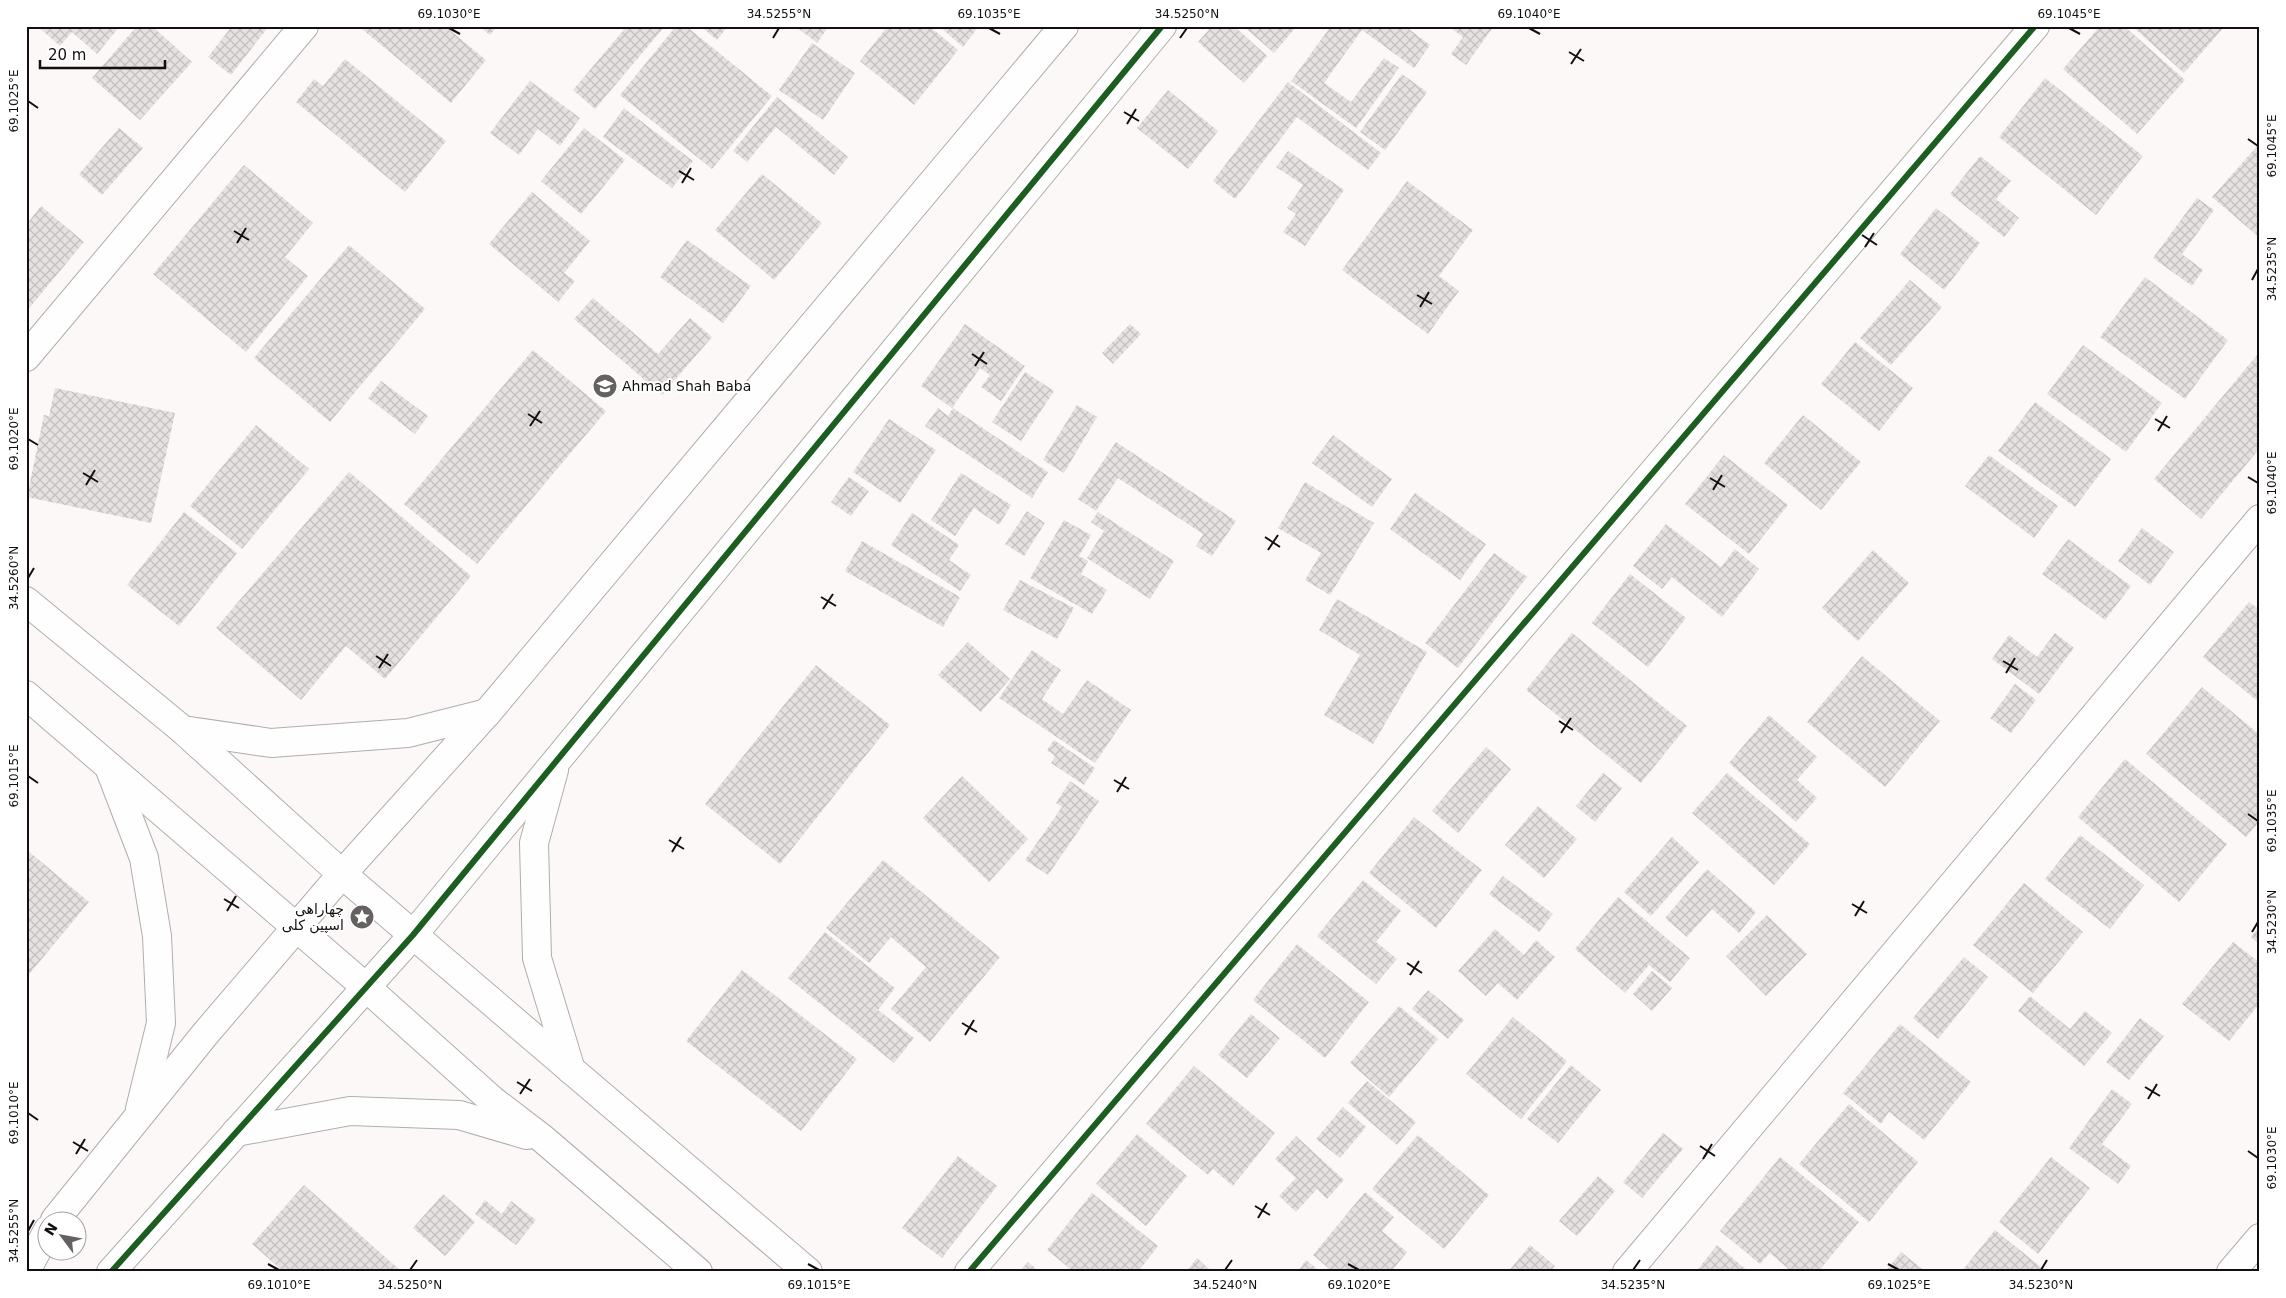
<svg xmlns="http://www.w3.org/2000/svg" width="2286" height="1298" font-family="'DejaVu Sans','Noto Sans Arabic',sans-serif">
<defs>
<pattern id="building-cross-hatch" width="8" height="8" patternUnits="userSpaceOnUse" patternTransform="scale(1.25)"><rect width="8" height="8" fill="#e5e1e0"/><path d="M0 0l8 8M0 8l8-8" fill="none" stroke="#c4c0bf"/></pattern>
</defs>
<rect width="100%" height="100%" fill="#fcf8f8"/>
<!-- building -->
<g fill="url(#building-cross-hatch)">
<path d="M 37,26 L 120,26 L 97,54 L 72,32 L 60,46 Z"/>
<path d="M 137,26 L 152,26 L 192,62 L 140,120 L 92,78 Z"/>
<path d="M 232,26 L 269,26 L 231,75 L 208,57 Z"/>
<path d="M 364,26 L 445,26 L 486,60 L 451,103 L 362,29 Z"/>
<path d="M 479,26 L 497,26 L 490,35 Z"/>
<path d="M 627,26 L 665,26 L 595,109 L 573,90 Z"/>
<path d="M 676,26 L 686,26 L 772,96 L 712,169 L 620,95 Z"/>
<path d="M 700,26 L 728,26 L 717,40 Z"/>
<path d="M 795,26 L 829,26 L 817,43 Z"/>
<path d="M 888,26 L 929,26 L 958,50 L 914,105 L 860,61 Z"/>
<path d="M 939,26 L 979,26 L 963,47 Z"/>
<path d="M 1212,26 L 1234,26 L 1267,56 L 1244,83 L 1198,42 Z"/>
<path d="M 1243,26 L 1297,26 L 1274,53 Z"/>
<path d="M 1331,26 L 1405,26 L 1430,45 L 1414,68 L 1362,30 L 1324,83 L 1351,102 L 1384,58 L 1399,68 L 1356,128 L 1291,81 Z"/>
<path d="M 1448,26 L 1494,26 L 1466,65 L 1451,54 L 1463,37 Z"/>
<path d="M 2100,26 L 2124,26 L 2185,80 L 2137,134 L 2063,69 Z"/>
<path d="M 2132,26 L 2225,26 L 2184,73 Z"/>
<path d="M 812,43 L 855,73 L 823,120 L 779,90 Z"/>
<path d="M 345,59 L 446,141 L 405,192 L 296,102 L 314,79 L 323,86 Z"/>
<path d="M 1402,74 L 1427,92 L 1385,150 L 1360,132 Z"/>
<path d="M 2045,78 L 2143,156 L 2096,215 L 1999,137 Z"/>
<path d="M 530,81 L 580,118 L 560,146 L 538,129 L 519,155 L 490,133 Z"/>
<path d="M 1288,82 L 1381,153 L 1368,170 L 1297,117 L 1235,199 L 1213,181 Z"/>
<path d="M 1168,90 L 1218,131 L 1188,169 L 1137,128 Z"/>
<path d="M 777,97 L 848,157 L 834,175 L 776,127 L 747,162 L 733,151 Z"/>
<path d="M 624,108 L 693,161 L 672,188 L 603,137 Z"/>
<path d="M 119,128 L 143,148 L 102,195 L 79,174 Z"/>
<path d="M 584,128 L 625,160 L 581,214 L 541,181 Z"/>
<path d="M 2259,144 L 2260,145 L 2260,238 L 2212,197 Z"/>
<path d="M 1288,151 L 1344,190 L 1305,246 L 1283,232 L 1296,214 L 1287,208 L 1303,185 L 1276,167 Z"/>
<path d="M 1980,156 L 2011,181 L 1996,199 L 2019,218 L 2004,237 L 1950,194 Z"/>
<path d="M 244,165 L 313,223 L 285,257 L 308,276 L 246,352 L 153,274 Z"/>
<path d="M 762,174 L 822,223 L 774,280 L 715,230 Z"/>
<path d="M 1407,181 L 1473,230 L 1439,276 L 1459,291 L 1428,334 L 1342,270 Z"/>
<path d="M 532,192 L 590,241 L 564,273 L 575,281 L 558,302 L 489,244 Z"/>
<path d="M 2197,198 L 2214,210 L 2182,254 L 2203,270 L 2192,286 L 2153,258 Z"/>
<path d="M 41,206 L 84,242 L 26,312 L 26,225 Z"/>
<path d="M 1936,208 L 1980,243 L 1944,290 L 1900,254 Z"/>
<path d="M 687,240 L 751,286 L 723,323 L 660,277 Z"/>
<path d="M 349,245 L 425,309 L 330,422 L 254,358 Z"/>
<path d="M 2145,277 L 2228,340 L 2185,399 L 2100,337 Z"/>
<path d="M 1910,280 L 1942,307 L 1891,365 L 1860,338 Z"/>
<path d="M 593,298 L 658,354 L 690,318 L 712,337 L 662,395 L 574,319 Z"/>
<path d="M 965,324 L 1025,366 L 1001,401 L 981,387 L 990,375 L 980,368 L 952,408 L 921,386 Z"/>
<path d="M 1130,324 L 1141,334 L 1113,364 L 1102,353 Z"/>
<path d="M 1855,342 L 1913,388 L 1879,431 L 1821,384 Z"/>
<path d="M 2083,345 L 2162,403 L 2126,452 L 2047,394 Z"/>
<path d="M 533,350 L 606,411 L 477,564 L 404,504 Z"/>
<path d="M 2257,355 L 2260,358 L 2260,448 L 2201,519 L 2154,479 Z"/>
<path d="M 1025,372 L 1054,391 L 1021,441 L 992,422 Z"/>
<path d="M 381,381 L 428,416 L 415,434 L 368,398 Z"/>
<path d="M 55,388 L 175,413 L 151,523 L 27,497 L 44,415 L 49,416 Z"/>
<path d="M 2035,402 L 2111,459 L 2075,507 L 1998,451 Z"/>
<path d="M 1077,405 L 1097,417 L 1064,473 L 1043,460 Z"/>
<path d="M 938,408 L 948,416 L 953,408 L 1048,472 L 1032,498 L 925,426 Z"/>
<path d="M 1803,415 L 1861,462 L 1821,510 L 1764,463 Z"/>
<path d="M 889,419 L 936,450 L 900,503 L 853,472 Z"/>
<path d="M 256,425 L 309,469 L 242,549 L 190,506 Z"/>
<path d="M 1333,435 L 1392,479 L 1372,507 L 1312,463 Z"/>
<path d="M 1116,442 L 1236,521 L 1212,556 L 1196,546 L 1203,534 L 1118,478 L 1096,511 L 1078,499 Z"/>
<path d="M 1724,455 L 1788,505 L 1749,554 L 1685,504 Z"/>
<path d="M 1989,455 L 2058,506 L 2034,538 L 1965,486 Z"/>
<path d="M 349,472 L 471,576 L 385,679 L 346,646 L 301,700 L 216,628 Z"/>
<path d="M 961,473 L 1011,505 L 999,525 L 974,508 L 955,536 L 931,520 Z"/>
<path d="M 849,477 L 869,491 L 851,516 L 831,502 Z"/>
<path d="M 1305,482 L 1374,523 L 1330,595 L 1305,580 L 1321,553 L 1278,528 Z"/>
<path d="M 1415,493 L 1486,544 L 1460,580 L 1390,529 Z"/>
<path d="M 1027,511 L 1045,523 L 1024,556 L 1005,544 Z"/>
<path d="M 184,512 L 237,553 L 179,626 L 127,585 Z"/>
<path d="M 1098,512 L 1174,561 L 1150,599 L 1087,558 L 1104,531 L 1091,522 Z"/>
<path d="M 912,513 L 959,545 L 949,560 L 971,575 L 960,591 L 891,545 Z"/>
<path d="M 1064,520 L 1091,535 L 1079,556 L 1088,561 L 1081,574 L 1107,590 L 1092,614 L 1030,578 Z"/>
<path d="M 1666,524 L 1721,567 L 1735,549 L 1759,569 L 1722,617 L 1672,577 L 1662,589 L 1633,566 Z"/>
<path d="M 2142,528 L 2174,552 L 2150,585 L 2118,561 Z"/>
<path d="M 2068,539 L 2131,586 L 2105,620 L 2042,574 Z"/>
<path d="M 862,541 L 960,597 L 943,627 L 845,571 Z"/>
<path d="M 1873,550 L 1909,583 L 1858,641 L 1822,608 Z"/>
<path d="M 1494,553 L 1527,577 L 1458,668 L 1425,643 Z"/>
<path d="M 1630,574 L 1686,618 L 1648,667 L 1592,623 Z"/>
<path d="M 1020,580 L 1074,608 L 1057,639 L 1003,610 Z"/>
<path d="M 1337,599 L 1427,652 L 1373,744 L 1324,715 L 1360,655 L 1319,630 Z"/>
<path d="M 2249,602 L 2260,610 L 2260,703 L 2203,657 Z"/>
<path d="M 1572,633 L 1687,726 L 1641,783 L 1526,690 Z"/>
<path d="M 2055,633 L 2074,648 L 2039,694 L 1992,659 L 2009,635 L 2037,657 Z"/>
<path d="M 968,642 L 1010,679 L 981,712 L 938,675 Z"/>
<path d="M 1032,650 L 1061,670 L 1042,699 L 1063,714 L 1087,680 L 1131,710 L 1095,763 L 999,698 Z"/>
<path d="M 1862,656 L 1940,721 L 1885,787 L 1807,722 Z"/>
<path d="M 816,665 L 890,725 L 780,864 L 705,804 Z"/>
<path d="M 2015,684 L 2036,700 L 2011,733 L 1990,718 Z"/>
<path d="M 2202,687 L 2260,735 L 2260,821 L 2246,837 L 2146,754 Z"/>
<path d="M 1769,715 L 1817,757 L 1797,780 L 1817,798 L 1796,822 L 1729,763 Z"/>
<path d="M 1054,740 L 1095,768 L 1084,785 L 1051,763 L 1055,756 L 1047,750 Z"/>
<path d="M 1486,747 L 1511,769 L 1458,833 L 1432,811 Z"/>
<path d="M 2125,759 L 2227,844 L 2179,902 L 2078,817 Z"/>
<path d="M 1603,773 L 1622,788 L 1595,822 L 1576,806 Z"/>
<path d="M 1727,773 L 1810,844 L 1774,885 L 1692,813 Z"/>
<path d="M 962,776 L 1028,839 L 989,882 L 923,818 Z"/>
<path d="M 1070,781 L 1099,801 L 1048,875 L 1025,860 L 1062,807 L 1056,803 Z"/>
<path d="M 1538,806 L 1577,839 L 1544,878 L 1505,845 Z"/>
<path d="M 1414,817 L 1482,870 L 1436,928 L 1369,873 Z"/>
<path d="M 2080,835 L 2144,885 L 2110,929 L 2045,879 Z"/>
<path d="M 1672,837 L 1699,862 L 1651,916 L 1624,892 Z"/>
<path d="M 26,849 L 89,902 L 26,978 Z"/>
<path d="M 883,860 L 1000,957 L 930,1042 L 891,1009 L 926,967 L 891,937 L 869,963 L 826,928 Z"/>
<path d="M 1707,869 L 1756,912 L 1739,933 L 1712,909 L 1687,937 L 1665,918 Z"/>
<path d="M 1503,876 L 1553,914 L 1539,932 L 1489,894 Z"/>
<path d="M 1363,880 L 1401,911 L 1376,942 L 1397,959 L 1376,984 L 1317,936 Z"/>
<path d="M 2024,883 L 2083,932 L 2033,993 L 1973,945 Z"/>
<path d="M 1618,897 L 1690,958 L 1670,982 L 1649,965 L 1625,993 L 1575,949 Z"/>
<path d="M 1767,915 L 1807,954 L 1766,996 L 1726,956 Z"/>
<path d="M 2260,926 L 2260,945 L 2251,937 Z"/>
<path d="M 1495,929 L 1524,955 L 1536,940 L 1555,957 L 1517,1000 L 1498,983 L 1486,996 L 1458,971 Z"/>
<path d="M 825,932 L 895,988 L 878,1010 L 914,1038 L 894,1063 L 788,978 Z"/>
<path d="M 2233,942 L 2260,963 L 2260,1003 L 2229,1041 L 2182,1004 Z"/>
<path d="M 1297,944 L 1369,1002 L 1325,1058 L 1253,1000 Z"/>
<path d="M 1964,957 L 1988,977 L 1938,1039 L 1913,1018 Z"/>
<path d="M 742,970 L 857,1059 L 801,1131 L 686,1041 Z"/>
<path d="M 1652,971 L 1672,988 L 1652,1011 L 1633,994 Z"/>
<path d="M 1428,990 L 1464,1020 L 1448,1039 L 1412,1009 Z"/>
<path d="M 2030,996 L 2070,1029 L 2085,1011 L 2112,1033 L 2084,1066 L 2018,1011 Z"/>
<path d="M 1399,1006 L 1438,1039 L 1389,1097 L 1350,1063 Z"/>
<path d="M 1251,1014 L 1280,1038 L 1247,1078 L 1218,1055 Z"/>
<path d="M 1513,1017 L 1567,1061 L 1521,1119 L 1466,1074 Z"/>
<path d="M 2140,1018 L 2164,1036 L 2129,1080 L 2106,1062 Z"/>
<path d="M 1900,1024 L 1971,1082 L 1924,1140 L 1889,1112 L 1881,1124 L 1843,1093 Z"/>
<path d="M 1571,1065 L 1601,1090 L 1558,1143 L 1527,1119 Z"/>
<path d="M 1194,1066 L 1275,1133 L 1233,1186 L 1213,1169 L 1208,1175 L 1146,1124 Z"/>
<path d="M 1367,1081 L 1416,1122 L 1397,1145 L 1348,1103 Z"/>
<path d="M 2112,1089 L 2132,1104 L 2102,1144 L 2131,1166 L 2118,1184 L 2069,1148 Z"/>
<path d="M 1849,1104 L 1918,1162 L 1869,1222 L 1799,1164 Z"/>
<path d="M 1343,1107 L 1366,1127 L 1340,1158 L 1316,1139 Z"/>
<path d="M 1663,1133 L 1683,1149 L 1642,1198 L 1623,1182 Z"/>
<path d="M 1137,1134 L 1187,1176 L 1146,1226 L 1096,1184 Z"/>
<path d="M 1418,1135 L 1489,1195 L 1444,1249 L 1372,1189 Z"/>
<path d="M 1296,1136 L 1344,1180 L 1327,1199 L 1317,1189 L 1296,1212 L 1279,1196 L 1296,1178 L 1275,1159 Z"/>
<path d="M 958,1156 L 997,1186 L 942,1258 L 902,1228 Z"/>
<path d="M 1780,1157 L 1859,1222 L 1818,1272 L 1792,1272 L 1770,1253 L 1760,1264 L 1720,1231 Z"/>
<path d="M 2051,1157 L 2090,1188 L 2038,1254 L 1999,1222 Z"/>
<path d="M 1598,1176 L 1615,1191 L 1577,1236 L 1559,1221 Z"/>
<path d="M 304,1185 L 402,1272 L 284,1272 L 252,1244 Z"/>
<path d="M 1365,1192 L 1394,1217 L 1382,1231 L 1407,1252 L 1391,1272 L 1333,1272 L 1313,1255 Z"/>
<path d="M 1092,1193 L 1158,1246 L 1138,1272 L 1132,1272 L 1127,1268 L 1125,1272 L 1074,1272 L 1047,1250 Z"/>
<path d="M 443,1194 L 475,1222 L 445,1256 L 413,1228 Z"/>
<path d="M 485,1200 L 502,1214 L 511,1201 L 536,1220 L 516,1245 L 475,1214 Z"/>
<path d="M 1995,1230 L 2047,1272 L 1961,1272 Z"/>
<path d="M 1530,1245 L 1555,1266 L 1550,1272 L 1508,1272 Z"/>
<path d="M 1717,1245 L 1749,1272 L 1696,1272 Z"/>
<path d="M 1901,1252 L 1926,1272 L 1885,1272 Z"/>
<path d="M 1197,1258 L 1212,1272 L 1186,1272 Z"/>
<path d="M 1306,1260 L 1321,1272 L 1297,1272 Z"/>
<path d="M 1028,1262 L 1040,1272 L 1019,1272 Z"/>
</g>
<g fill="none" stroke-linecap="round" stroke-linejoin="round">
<defs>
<g id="minor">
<path d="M 26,357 L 304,26"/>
<path d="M 26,601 L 183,730 L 342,874 L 808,1272"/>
<path d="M 26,695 L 368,989 L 492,1100 L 543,1139 L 698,1272"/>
<path d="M 183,730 L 271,743 L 408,733 L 487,713"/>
<path d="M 109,767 L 144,858 L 157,936 L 161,1023 L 140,1109"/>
<path d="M 554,770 L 534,843 L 537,958 L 571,1070"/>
<path d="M 236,1132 L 350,1111 L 459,1115 L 527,1135"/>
<path d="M 55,1220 L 206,1033 L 342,874 L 487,713 L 1064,26"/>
<path d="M 26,1271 L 48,1230"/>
<path d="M 111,1272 L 413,935 L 1162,26"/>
<path d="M 969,1272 L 2035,26"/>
<path d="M 1627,1272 L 2260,519"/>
<path d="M 2231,1272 L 2260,1238"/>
</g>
</defs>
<!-- minor casing -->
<use href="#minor" stroke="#b1adad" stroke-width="30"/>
<!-- minor -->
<use href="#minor" stroke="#fffefe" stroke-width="28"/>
<defs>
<g id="cycleway">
<path d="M 111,1272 L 413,935 L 1162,26"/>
<path d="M 969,1272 L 2035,26"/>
</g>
</defs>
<!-- cycleway casing -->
<use href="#cycleway" stroke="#fff" stroke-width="9"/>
<!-- cycleway -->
<use href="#cycleway" stroke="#1b5e20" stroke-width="6"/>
</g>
<!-- ticks -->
<path fill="none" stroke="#130f0f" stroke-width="2" d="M 449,28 L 460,34M 989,28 L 1000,34M 1529,28 L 1540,34M 2069,28 L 2080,34M 773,38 L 779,28M 1180,38 L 1187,28M 1569,52 L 1584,61M 1571,64 L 1581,49M 28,101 L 38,108M 1124,112 L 1139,121M 1127,124 L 1136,109M 2248,139 L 2258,146M 679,171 L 694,180M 682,183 L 691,168M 234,231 L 249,240M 1862,235 L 1877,245M 237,243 L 246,228M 1865,247 L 1874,233M 2252,280 L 2258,269M 1417,295 L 1432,304M 1420,307 L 1429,292M 972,354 L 987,364M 975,366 L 984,352M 528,414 L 542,423M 2155,419 L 2170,428M 530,426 L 540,411M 2158,431 L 2167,416M 28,439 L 38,445M 83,473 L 98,482M 2248,477 L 2258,483M 1710,478 L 1725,487M 86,485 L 95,470M 1713,490 L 1722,475M 1265,537 L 1280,547M 1268,550 L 1278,535M 28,578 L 34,568M 821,597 L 836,606M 823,609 L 833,594M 376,656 L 391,666M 2003,661 L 2018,670M 379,668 L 388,654M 2006,673 L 2015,658M 1559,721 L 1573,730M 1561,733 L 1571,718M 28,776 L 38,783M 1114,780 L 1129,789M 1117,792 L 1126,777M 2248,814 L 2258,821M 669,840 L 684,849M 672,852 L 681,837M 224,899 L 239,908M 1852,904 L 1867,913M 227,911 L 236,896M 1855,916 L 1864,901M 2252,932 L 2258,922M 1407,963 L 1422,973M 1410,975 L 1419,961M 962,1023 L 977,1032M 965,1035 L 974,1020M 517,1082 L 532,1091M 2145,1087 L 2160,1096M 520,1094 L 530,1079M 2148,1099 L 2157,1084M 28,1113 L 38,1120M 73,1142 L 88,1151M 1700,1146 L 1715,1156M 2248,1151 L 2258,1158M 76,1154 L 85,1139M 1703,1159 L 1712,1144M 1255,1206 L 1270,1215M 1258,1218 L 1267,1203M 28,1231 L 34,1220M 268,1264 L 279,1270M 808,1264 L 819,1270M 1348,1264 L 1359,1270M 1888,1264 L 1899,1270M 410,1270 L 417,1260M 1225,1270 L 1232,1260M 1633,1270 L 1640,1260M 2041,1270 L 2047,1260"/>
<!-- icons -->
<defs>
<symbol id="school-disc" viewBox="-11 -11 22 22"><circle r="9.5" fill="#656161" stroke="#fff"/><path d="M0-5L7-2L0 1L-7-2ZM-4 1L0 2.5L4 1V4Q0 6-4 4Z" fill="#fff"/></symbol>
<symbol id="sight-disc" viewBox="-11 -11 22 22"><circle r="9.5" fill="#656161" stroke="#fff"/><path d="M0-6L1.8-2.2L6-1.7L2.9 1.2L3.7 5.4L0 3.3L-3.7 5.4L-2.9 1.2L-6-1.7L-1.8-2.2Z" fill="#fff"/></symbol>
</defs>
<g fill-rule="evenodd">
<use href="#school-disc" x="591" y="372" width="28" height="28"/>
<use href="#sight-disc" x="348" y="903" width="28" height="28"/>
</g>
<g text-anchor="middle" stroke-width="4" stroke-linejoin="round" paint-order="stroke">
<!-- poi labels -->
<g font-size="14" fill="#130f0f" stroke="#fff" text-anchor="start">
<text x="622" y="391">Ahmad Shah Baba</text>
<text x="344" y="914" text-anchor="end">چهاراهی<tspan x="344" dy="16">اسپین کلی</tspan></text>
</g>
</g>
<!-- border -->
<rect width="2286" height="1298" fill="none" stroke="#ffffff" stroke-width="55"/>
<!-- north arrow -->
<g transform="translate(62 1236) rotate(302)"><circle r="24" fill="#ffffff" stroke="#a19f9f"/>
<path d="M0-4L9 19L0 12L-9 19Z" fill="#656161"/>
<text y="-8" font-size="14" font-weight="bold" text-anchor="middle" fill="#130f0f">N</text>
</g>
<!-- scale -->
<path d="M40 60v8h125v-8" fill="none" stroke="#130f0f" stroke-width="2.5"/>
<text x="48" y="60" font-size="15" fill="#130f0f" stroke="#ffffff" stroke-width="4" paint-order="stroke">20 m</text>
<rect x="28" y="28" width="2230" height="1242" fill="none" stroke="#130f0f" stroke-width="2"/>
<g font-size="12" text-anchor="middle" fill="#130f0f">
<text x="449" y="18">69.1030°E</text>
<text x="779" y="18">34.5255°N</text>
<text x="989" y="18">69.1035°E</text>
<text x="1187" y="18">34.5250°N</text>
<text x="1529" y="18">69.1040°E</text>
<text x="2069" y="18">69.1045°E</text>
<text transform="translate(14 101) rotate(-90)" y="4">69.1025°E</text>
<text transform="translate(2272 146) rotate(-90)" y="4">69.1045°E</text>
<text transform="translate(2272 269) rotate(-90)" y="4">34.5235°N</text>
<text transform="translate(14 439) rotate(-90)" y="4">69.1020°E</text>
<text transform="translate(2272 483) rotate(-90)" y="4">69.1040°E</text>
<text transform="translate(14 578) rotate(-90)" y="4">34.5260°N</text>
<text transform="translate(14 776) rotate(-90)" y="4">69.1015°E</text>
<text transform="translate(2272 821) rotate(-90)" y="4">69.1035°E</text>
<text transform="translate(2272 922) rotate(-90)" y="4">34.5230°N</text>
<text transform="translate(14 1113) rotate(-90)" y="4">69.1010°E</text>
<text transform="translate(2272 1158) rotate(-90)" y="4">69.1030°E</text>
<text transform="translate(14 1231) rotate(-90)" y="4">34.5255°N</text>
<text x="279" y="1289">69.1010°E</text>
<text x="410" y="1289">34.5250°N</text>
<text x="819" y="1289">69.1015°E</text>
<text x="1225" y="1289">34.5240°N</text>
<text x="1359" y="1289">69.1020°E</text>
<text x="1633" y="1289">34.5235°N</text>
<text x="1899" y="1289">69.1025°E</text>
<text x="2041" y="1289">34.5230°N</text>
</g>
</svg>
